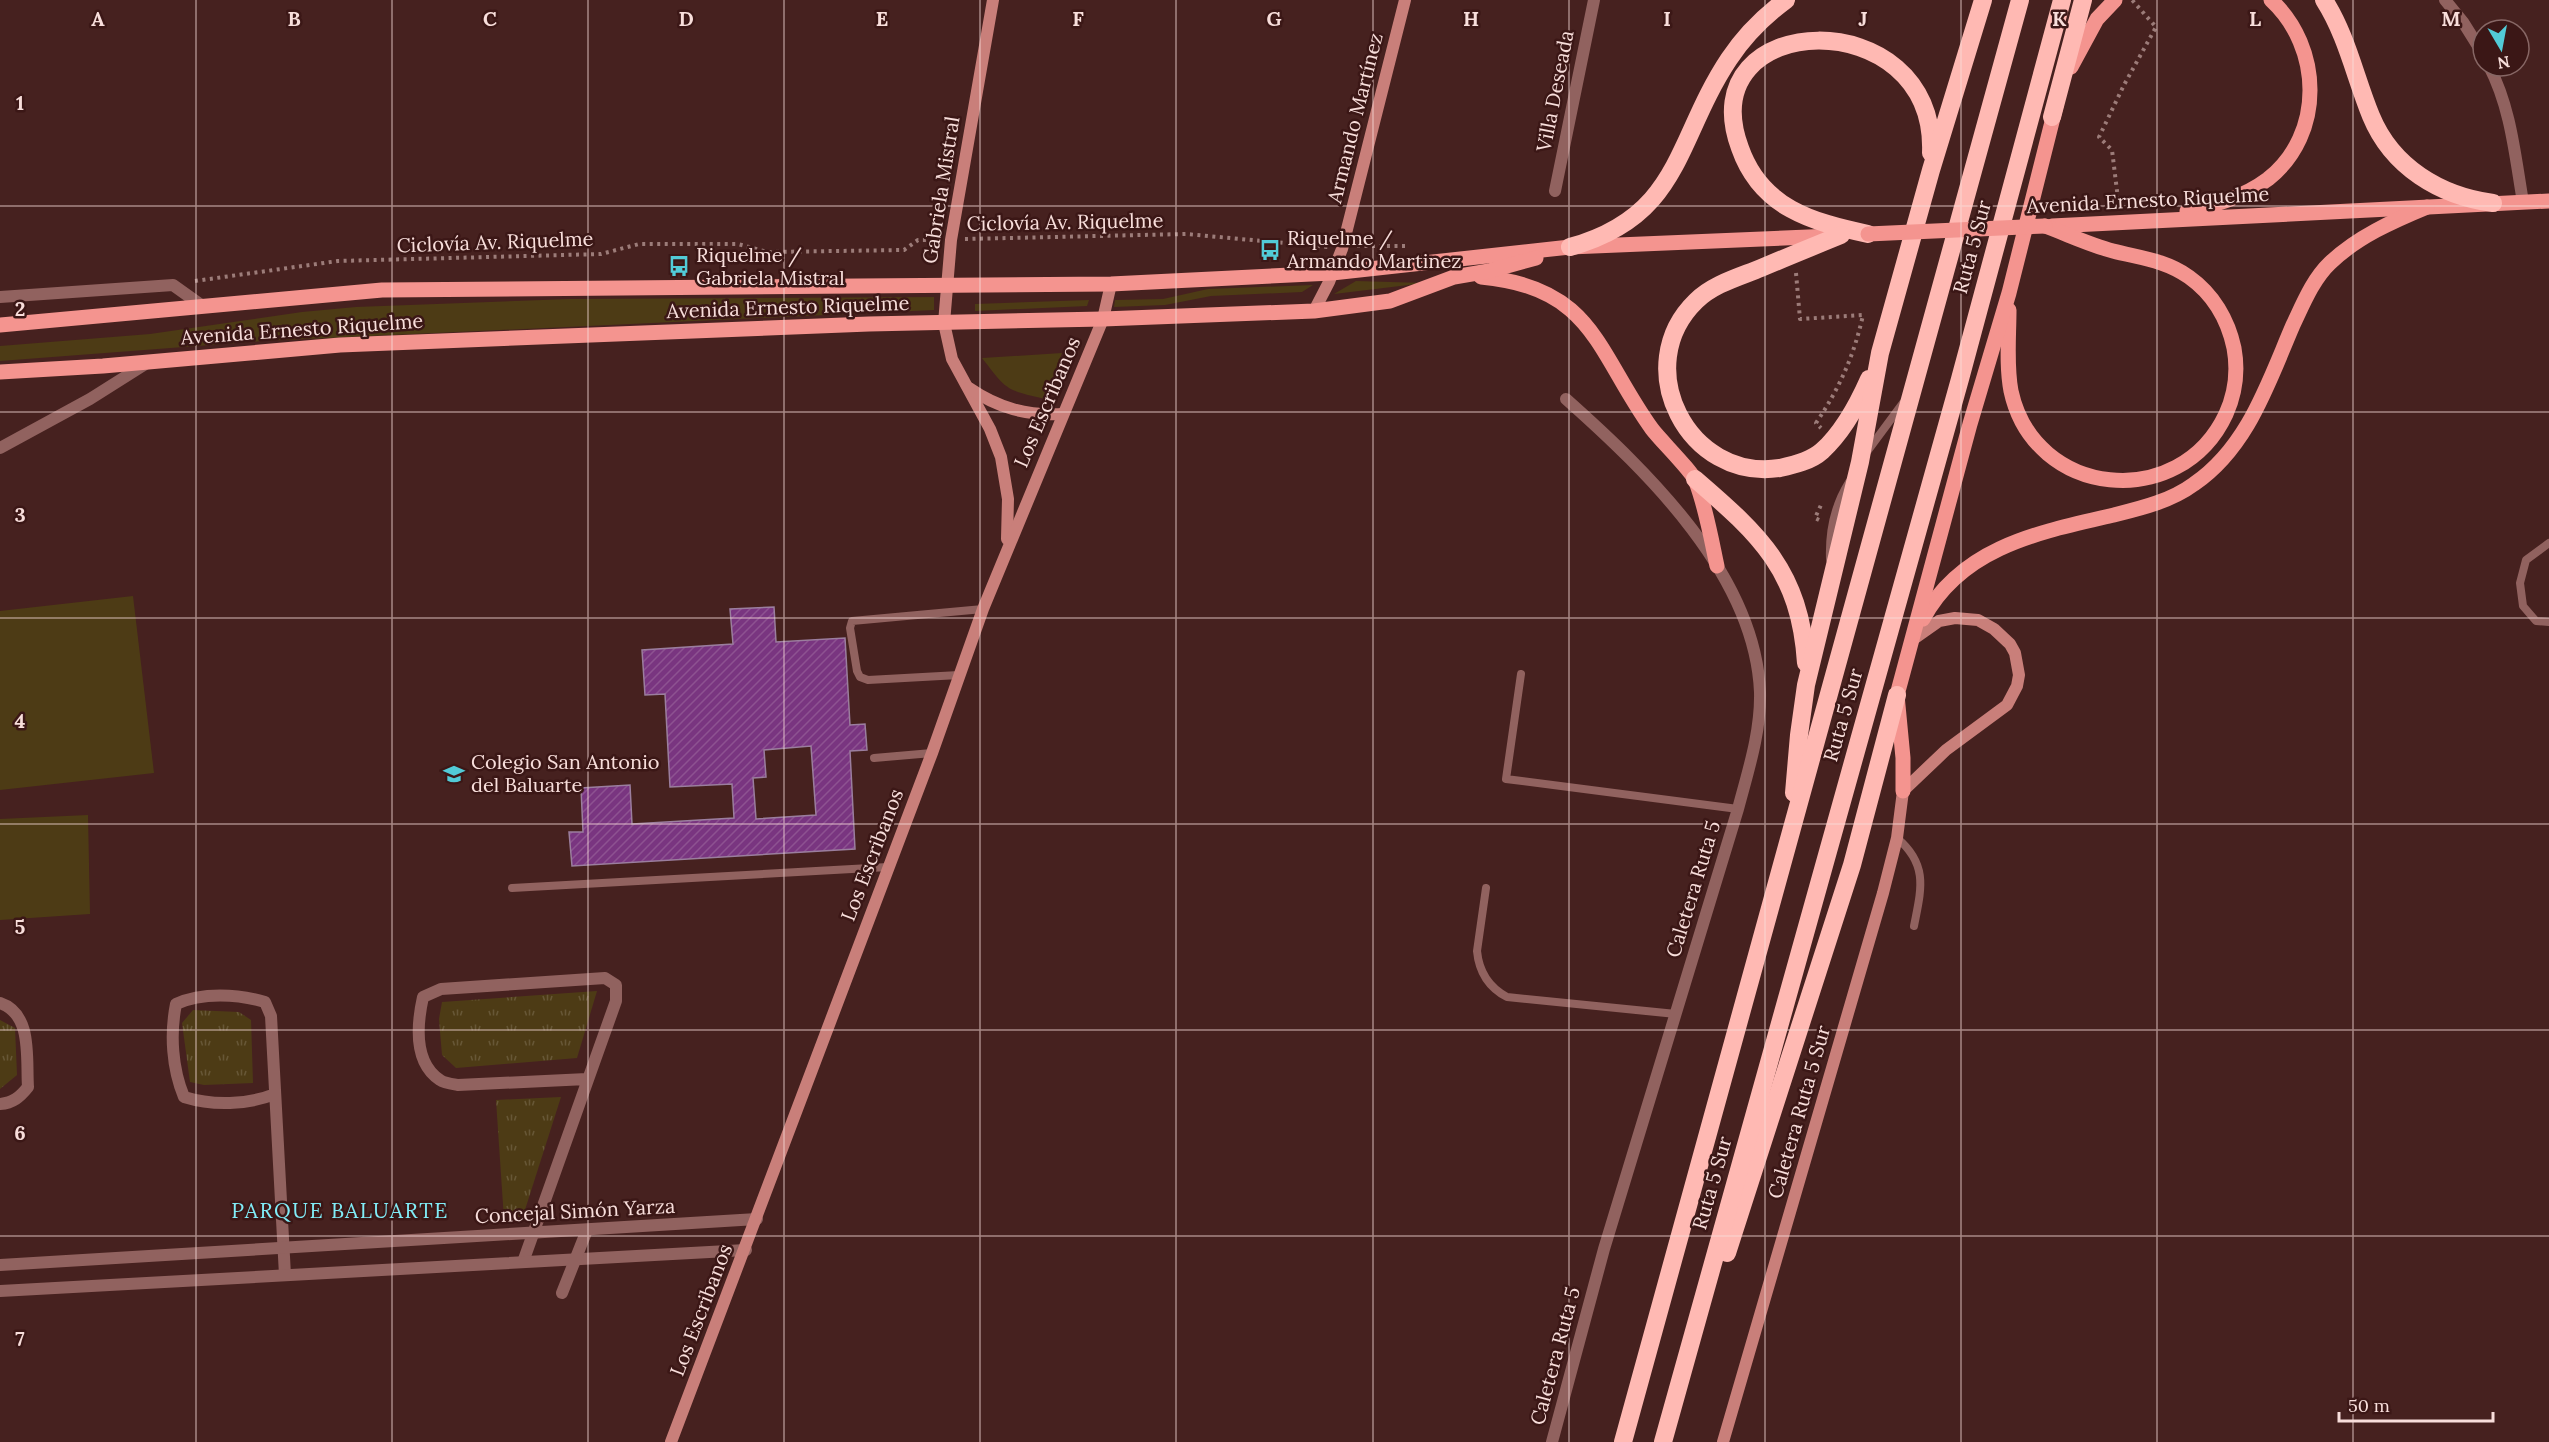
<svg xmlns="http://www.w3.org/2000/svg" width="2549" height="1442" font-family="Lora,serif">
<defs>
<pattern id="park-tufts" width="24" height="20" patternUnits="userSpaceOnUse" patternTransform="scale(1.5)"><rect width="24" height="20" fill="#4d3b15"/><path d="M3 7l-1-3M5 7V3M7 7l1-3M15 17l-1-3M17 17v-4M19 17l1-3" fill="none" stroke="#675736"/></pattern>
<pattern id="building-hatch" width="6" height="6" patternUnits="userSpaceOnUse" patternTransform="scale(1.5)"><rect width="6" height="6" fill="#793580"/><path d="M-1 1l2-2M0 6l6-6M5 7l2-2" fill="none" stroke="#8d5291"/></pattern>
</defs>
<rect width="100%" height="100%" fill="#46211f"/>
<!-- grass -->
<g fill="#4d3b15">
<path d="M 1356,281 L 1425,283 L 1334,294 Z"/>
<path d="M 1313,285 L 1302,292 L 1211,296 L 1165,305 L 1114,307 L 1115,300 L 1163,299 L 1208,289 Z"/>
<path d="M 934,297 L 934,310 L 263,341 L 0,361 L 0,346 L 150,334 L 302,312 L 356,307 L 570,299 Z"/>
<path d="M 1089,300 L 1087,306 L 975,311 L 975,304 Z"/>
<path d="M 1062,353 L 1045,399 C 1005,390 1007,390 982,358 Z"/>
<path d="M 133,596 L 154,773 L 0,790 L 0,611 Z"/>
<path d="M 88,815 L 90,914 L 0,920 L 0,819 Z"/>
</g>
<!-- park -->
<g fill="url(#park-tufts)">
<path d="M 597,991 L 577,1058 L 456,1068 L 442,1055 L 439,1019 L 442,1002 Z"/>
<path d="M 193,1010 L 239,1012 L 251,1020 L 253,1083 L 204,1085 L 190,1082 L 182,1023 Z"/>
<path d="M 0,1020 L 15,1028 L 17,1075 L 0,1089 Z"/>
<path d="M 561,1097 L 523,1216 L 504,1219 L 496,1100 Z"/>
</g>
<!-- building -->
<path fill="url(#building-hatch)" stroke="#9b7e9e" stroke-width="1.5" fill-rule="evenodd" d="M 774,607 L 776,642 L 845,638 L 850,725 L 865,724 L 867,750 L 850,751 L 855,849 L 572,866 L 569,832 L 583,832 L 581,788 L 630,785 L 632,824 L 734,818 L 732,784 L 670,787 L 665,694 L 645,695 L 642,650 L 733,644 L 730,609 ZM 811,746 L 816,815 L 756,819 L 753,778 L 766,777 L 764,750 Z"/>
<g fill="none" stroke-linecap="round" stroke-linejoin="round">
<!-- path -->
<g stroke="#9c7c79" stroke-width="4" stroke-dasharray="3 4.5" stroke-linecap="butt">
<path d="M 2119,207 L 2112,150 L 2099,137 L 2124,85 L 2156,27 L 2132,0"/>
<path d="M 965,239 L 1186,234 L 1328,247"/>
<path d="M 1357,246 L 1406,246"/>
<path d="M 1796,273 L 1800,319 L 1863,315 C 1854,356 1839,389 1816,423 L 1821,428"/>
<path d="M 195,281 L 338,261 L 601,254 L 639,244 L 738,244 L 767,252 L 904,250 L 918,240 L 936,240"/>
<path d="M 1819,520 L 1815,518 L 1821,505"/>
</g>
<!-- lane -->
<g stroke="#91625f" stroke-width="8">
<path d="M 1866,453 L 1903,403"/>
<path d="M 2549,543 L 2526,560 L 2520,583 L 2523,606 L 2536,621 L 2549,622"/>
<path d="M 1830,559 C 1829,531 1834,506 1849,482"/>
<path d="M 1521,674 L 1506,779 L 1738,809"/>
<path d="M 959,675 L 868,680 L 860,677 L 857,671 L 850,628 L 852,621 L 983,609"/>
<path d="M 874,758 L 932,753"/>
<path d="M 1897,838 C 1929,865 1921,890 1914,926"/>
<path d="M 512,888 L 888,867"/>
<path d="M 1486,888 L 1477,951 C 1479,972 1488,987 1507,997 L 1676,1014"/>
</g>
<!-- street -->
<g stroke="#91625f" stroke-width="12">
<path d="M 2445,0 L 2463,22 L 2483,54"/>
<path d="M 2489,66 C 2511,108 2515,156 2523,202"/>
<path d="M 1555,191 L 1594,0"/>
<path d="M 0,297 L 173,285 L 201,305"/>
<path d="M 0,448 L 90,399 L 147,363"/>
<path d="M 0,1003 C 33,1014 26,1059 28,1087 C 20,1097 13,1103 0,1104"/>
<path d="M 275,1094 C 247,1105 213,1106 184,1097 C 172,1068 170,1034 176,1004 C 202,992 238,994 265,1002 L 271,1016 L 285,1275"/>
<path d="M 523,1262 L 616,1001 L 616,985 L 605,978 L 441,989 L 423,997 C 417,1024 413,1062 440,1080 C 444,1083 452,1084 458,1085 L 587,1079"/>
<path d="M 0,1265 L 757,1219"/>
<path d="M 0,1291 L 746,1250"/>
<path d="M 562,1293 L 587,1230"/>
<path d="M 1552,1442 L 1604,1249 L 1738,809 C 1748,771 1761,732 1760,692 C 1755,575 1648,472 1566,399"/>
</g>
<!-- secondary -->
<g stroke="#c97f7a" stroke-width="12">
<path d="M 993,0 L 951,240 L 944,323 L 952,359 L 990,429 L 1001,457 L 1008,499 L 1007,539"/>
<path d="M 1314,311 L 1329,282 L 1342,249 L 1405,0"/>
<path d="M 969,388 C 998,408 1027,416 1063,414"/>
<path d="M 671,1442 L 932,753 L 983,609 L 1103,319 L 1111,284"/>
<path d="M 1723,1442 L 1883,893 L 1897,838 L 1903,791 L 1946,750 L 2007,705 L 2017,686 L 2019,675 L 2015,653 L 2010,644 L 1994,629 L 1978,620 L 1955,618 L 1939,621 L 1912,640"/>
</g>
<!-- primary -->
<g stroke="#f4948f" stroke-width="15">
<path d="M 2071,67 L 2097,19 L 2115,0"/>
<path d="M 2187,211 C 2216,205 2244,197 2268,179 C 2325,134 2322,47 2271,0"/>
<path d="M 2052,226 L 2549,201"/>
<path d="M 1481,277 C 1594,287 1597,353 1652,429 C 1661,441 1693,472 1696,482 C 1706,508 1711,538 1717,566"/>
<path d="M 2009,310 C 2009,336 2006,365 2011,391 C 2034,498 2180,513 2226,414 C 2235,394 2238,370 2234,348 C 2228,320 2213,294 2189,277 C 2165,260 2140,258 2113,251 C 2090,245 2067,234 2045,226"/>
<path d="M 0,325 L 382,290 L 1111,284 L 1332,273 L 1570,247 L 1832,236"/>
<path d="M 0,372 L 103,366 L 340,345 L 869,324 L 1103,319 L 1314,311 L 1390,301 L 1454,277 L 1489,271 L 1536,258"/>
<path d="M 1923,619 C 1962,546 2041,532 2114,515 C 2142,508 2171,501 2194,484 C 2248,447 2268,383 2293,325 C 2303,304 2313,279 2330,263 C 2357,237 2393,221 2427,207"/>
<path d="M 1903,791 L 1903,758 L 1897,695 L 1970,424 L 2009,293 L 2056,106"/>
</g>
<!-- highway -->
<g stroke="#ffb9b3" stroke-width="18">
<path d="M 2324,0 C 2347,36 2355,77 2371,116 C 2392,167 2440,196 2493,203"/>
<path d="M 2052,117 L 2083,0"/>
<path d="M 1868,234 C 1812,222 1761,208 1740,148 C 1688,8 1937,0 1931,153"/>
<path d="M 1841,235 C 1814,246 1787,257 1761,268 C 1739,277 1713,284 1696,301 C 1629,366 1688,482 1780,468 C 1794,465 1811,461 1822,451 C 1843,432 1858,404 1869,379"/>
<path d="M 1570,247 C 1682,216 1675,140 1729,59 C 1745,35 1763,17 1786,0"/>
<path d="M 1695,479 C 1760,535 1800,571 1806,663"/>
<path d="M 1794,793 L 1799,735 L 1806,685 L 1860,462 L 1880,353 L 1931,170 L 1983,0"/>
<path d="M 1727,1253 L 1852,865 L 1897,695"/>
<path d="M 1623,1442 L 2020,0"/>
<path d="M 1663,1442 L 1960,379 L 2062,0"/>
</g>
<!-- primary-bridge -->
<path stroke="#f4948f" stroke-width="15" d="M 1868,234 L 2045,226"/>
</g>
<!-- grid -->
<path fill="none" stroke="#f8dedb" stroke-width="1.5" stroke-opacity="0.55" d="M 196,0 L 196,1442M 392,0 L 392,1442M 588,0 L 588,1442M 784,0 L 784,1442M 980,0 L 980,1442M 1176,0 L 1176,1442M 1373,0 L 1373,1442M 1569,0 L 1569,1442M 1765,0 L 1765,1442M 1961,0 L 1961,1442M 2157,0 L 2157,1442M 2353,0 L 2353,1442M 0,206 L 2549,206M 0,412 L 2549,412M 0,618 L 2549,618M 0,824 L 2549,824M 0,1030 L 2549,1030M 0,1236 L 2549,1236"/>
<!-- icons -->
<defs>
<symbol id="bus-bare" viewBox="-9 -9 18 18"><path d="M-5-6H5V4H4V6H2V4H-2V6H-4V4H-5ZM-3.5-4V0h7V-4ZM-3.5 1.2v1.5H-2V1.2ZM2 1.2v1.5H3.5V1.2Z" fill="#52cbd7" stroke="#3b1716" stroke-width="2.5" paint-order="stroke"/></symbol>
<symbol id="school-bare" viewBox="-9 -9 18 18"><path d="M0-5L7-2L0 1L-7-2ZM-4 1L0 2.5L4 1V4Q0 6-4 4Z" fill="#52cbd7" stroke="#3b1716" stroke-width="2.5" paint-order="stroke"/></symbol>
</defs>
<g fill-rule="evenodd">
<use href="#bus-bare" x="1255" y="235" width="30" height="30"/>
<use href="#bus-bare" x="664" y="251" width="30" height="30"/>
<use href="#school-bare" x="439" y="759" width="30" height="30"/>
</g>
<g text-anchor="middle" stroke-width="5" stroke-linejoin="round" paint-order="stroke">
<!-- street labels -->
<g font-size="20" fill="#f8dedb" stroke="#3b1716">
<text transform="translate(1555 91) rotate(-79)" y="7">Villa Deseada</text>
<text transform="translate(1355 118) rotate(-76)" y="7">Armando Martínez</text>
<text transform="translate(941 190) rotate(-81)" y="7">Gabriela Mistral</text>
<text transform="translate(2148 200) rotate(-3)" y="7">Avenida Ernesto Riquelme</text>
<text transform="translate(1065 222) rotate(-1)" y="7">Ciclovía Av. Riquelme</text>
<text transform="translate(495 242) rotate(-2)" y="7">Ciclovía Av. Riquelme</text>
<text transform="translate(1972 247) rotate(-75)" y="7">Ruta 5 Sur</text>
<text transform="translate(788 307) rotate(-2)" y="7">Avenida Ernesto Riquelme</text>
<text transform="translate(302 329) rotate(-4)" y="7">Avenida Ernesto Riquelme</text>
<text transform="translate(1047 402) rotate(-67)" y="7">Los Escribanos</text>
<text transform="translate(1843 715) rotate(-74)" y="7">Ruta 5 Sur</text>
<text transform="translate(872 855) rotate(-69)" y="7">Los Escribanos</text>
<text transform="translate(1693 889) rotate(-73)" y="7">Caletera Ruta 5</text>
<text transform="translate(1799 1112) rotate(-74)" y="7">Caletera Ruta 5 Sur</text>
<text transform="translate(1712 1183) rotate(-74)" y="7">Ruta 5 Sur</text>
<text transform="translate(575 1211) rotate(-3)" y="7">Concejal Simón Yarza</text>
<text transform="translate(701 1310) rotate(-69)" y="7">Los Escribanos</text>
<text transform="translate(1555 1356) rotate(-75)" y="7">Caletera Ruta 5</text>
</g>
<!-- poi labels -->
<g font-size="20" fill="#f8dedb" stroke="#3b1716" text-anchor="start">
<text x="1287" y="245">Riquelme /<tspan x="1287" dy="23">Armando Martinez</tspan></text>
<text x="696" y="262">Riquelme /<tspan x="696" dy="23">Gabriela Mistral</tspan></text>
<text x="471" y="769">Colegio San Antonio<tspan x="471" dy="23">del Baluarte</tspan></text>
</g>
<!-- neighbourhood labels -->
<g font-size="21" letter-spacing="1.5" fill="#81ecf7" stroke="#3b1716">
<text x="340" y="1218">PARQUE BALUARTE</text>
</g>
</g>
<g font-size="20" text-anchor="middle" font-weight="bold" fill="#f8dedb" stroke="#3b1716" stroke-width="5" stroke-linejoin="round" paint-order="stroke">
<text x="98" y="26">A</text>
<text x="294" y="26">B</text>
<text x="490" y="26">C</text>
<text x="686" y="26">D</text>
<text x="882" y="26">E</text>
<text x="1078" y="26">F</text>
<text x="1274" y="26">G</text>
<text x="1471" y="26">H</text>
<text x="1667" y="26">I</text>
<text x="1863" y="26">J</text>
<text x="2059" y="26">K</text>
<text x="2255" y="26">L</text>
<text x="2451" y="26">M</text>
<text x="20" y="110">1</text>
<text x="20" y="316">2</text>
<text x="20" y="522">3</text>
<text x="20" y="728">4</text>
<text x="20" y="934">5</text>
<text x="20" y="1140">6</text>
<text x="20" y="1346">7</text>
</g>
<!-- north arrow -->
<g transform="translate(2501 48) rotate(170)"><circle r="28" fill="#3b1716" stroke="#876765" stroke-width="1.5"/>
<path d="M0-4.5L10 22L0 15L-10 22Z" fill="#52cbd7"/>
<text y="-9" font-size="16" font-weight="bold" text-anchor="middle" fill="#f8dedb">N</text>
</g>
<!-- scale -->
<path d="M2339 1412v9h154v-9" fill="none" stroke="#f8dedb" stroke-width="3"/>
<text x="2348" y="1412" font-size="18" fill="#f8dedb" stroke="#3b1716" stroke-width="4.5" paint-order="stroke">50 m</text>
</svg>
